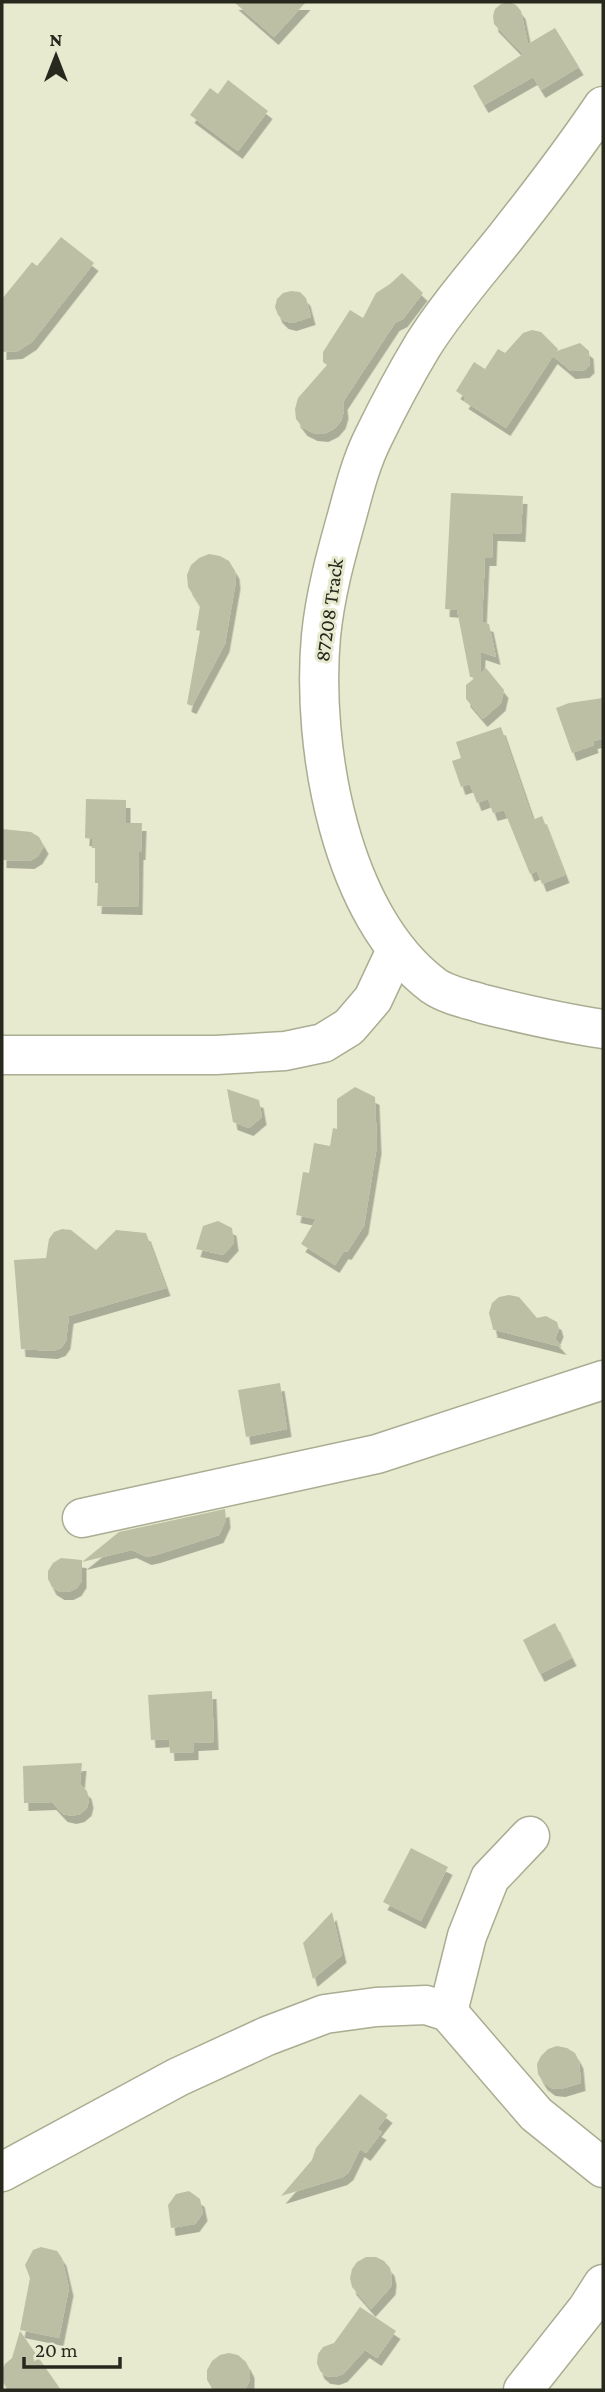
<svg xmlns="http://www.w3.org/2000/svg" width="605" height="2392" font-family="'Crimson Pro',serif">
<defs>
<filter id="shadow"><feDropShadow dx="4.5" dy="8" stdDeviation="0" flood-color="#0004"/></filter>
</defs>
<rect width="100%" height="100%" fill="#e7eace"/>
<!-- building -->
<g fill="#bdbfa5" filter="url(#shadow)">
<path d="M 234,2 L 306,2 L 274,37 Z"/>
<path d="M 509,2 L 516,5 L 521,11 L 528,44 L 555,28 L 579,67 L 541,90 L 533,77 L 484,105 L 473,86 L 523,54 L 494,24 L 493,16 L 495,9 L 501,4 Z"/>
<path d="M 228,80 L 268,111 L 238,151 L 190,115 L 210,88 L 218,94 Z"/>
<path d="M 61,237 L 94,263 L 32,342 L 18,351 L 2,352 L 2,299 L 32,262 L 37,266 Z"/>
<path d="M 402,273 L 423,293 L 403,319 L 395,323 L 343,402 L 344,411 L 341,421 L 334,429 L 324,434 L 313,433 L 303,428 L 296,419 L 295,409 L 298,398 L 327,365 L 323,362 L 323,352 L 350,310 L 363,318 L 376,293 L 390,284 Z"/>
<path d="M 291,291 L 300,292 L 306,298 L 311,317 L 292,323 L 284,321 L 278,315 L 275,307 L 277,299 L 283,293 Z"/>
<path d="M 532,330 L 541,332 L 558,349 L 557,351 L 580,343 L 589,351 L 590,365 L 585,370 L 571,371 L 553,356 L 506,428 L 464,401 L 466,398 L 456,391 L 474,362 L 485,369 L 498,349 L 505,353 L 523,333 Z"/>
<path d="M 451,493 L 523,496 L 521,534 L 493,533 L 492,558 L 485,558 L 482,622 L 489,624 L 496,657 L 481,652 L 480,674 L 486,668 L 504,690 L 501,703 L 483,719 L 466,699 L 466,685 L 476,677 L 470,677 L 457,610 L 445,609 Z"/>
<path d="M 209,554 L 220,556 L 229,561 L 235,571 L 236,581 L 225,644 L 192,706 L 187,704 L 200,631 L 196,630 L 200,606 L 188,587 L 187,575 L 191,565 L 199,558 Z"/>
<path d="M 603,698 L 603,739 L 593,741 L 594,745 L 572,753 L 556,708 L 569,703 Z"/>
<path d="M 501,727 L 533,820 L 542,816 L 565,875 L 542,884 L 537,871 L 530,874 L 504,810 L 493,813 L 488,799 L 477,803 L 470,784 L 461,787 L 452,761 L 461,758 L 456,742 Z"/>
<path d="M 86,799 L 126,800 L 126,823 L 142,823 L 141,852 L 139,852 L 138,907 L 97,906 L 98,883 L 95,883 L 95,848 L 92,848 L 92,839 L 85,838 Z"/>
<path d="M 2,829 L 31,832 L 39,837 L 44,846 L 38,856 L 30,861 L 2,860 Z"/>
<path d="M 355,1087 L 375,1097 L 377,1146 L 364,1226 L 347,1252 L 344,1251 L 335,1265 L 301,1244 L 316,1219 L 296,1215 L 303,1172 L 309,1173 L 314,1143 L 330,1146 L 333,1128 L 337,1129 L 337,1099 Z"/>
<path d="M 227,1089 L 259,1100 L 262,1117 L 249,1128 L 233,1122 Z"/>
<path d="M 218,1221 L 232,1228 L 234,1243 L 223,1255 L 196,1249 L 203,1226 Z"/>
<path d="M 62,1229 L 71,1230 L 96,1250 L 116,1230 L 146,1233 L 166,1288 L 69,1316 L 66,1341 L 61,1348 L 53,1351 L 21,1349 L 14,1260 L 46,1258 L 49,1239 L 54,1232 Z"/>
<path d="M 509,1295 L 519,1297 L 537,1318 L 546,1316 L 557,1322 L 559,1329 L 555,1339 L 562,1347 L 491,1329 L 493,1329 L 489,1313 L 492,1303 L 499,1297 Z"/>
<path d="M 280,1383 L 287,1429 L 246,1437 L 238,1390 Z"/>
<path d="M 225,1509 L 226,1520 L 219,1535 L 156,1555 L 147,1557 L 132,1550 L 82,1562 L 82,1580 L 77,1588 L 69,1592 L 60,1592 L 52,1587 L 48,1579 L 48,1571 L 53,1563 L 61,1558 L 82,1560 L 82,1562 L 119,1532 Z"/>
<path d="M 555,1623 L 572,1658 L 540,1674 L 523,1640 Z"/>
<path d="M 212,1691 L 214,1742 L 194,1743 L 194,1752 L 170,1753 L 169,1739 L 151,1740 L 148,1695 Z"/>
<path d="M 82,1763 L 80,1784 L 87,1791 L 89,1800 L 87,1808 L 80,1814 L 72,1816 L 63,1814 L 52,1802 L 24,1803 L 23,1766 Z"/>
<path d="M 411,1848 L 448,1867 L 421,1921 L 383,1902 Z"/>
<path d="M 332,1912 L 342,1955 L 313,1979 L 303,1943 Z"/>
<path d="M 557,2046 L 567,2048 L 575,2053 L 579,2061 L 581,2083 L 561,2089 L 551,2088 L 543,2082 L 538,2074 L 537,2064 L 541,2056 L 548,2049 Z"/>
<path d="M 360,2094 L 388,2115 L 377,2129 L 382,2132 L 366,2153 L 360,2149 L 349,2172 L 343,2177 L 281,2196 L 312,2160 L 316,2148 Z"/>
<path d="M 189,2191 L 200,2199 L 203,2213 L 195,2224 L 171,2228 L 168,2205 L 176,2194 Z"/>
<path d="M 41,2247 L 57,2251 L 62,2258 L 69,2288 L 59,2338 L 20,2330 L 30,2278 L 25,2265 L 33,2250 Z"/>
<path d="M 366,2257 L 376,2257 L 384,2261 L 390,2268 L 392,2277 L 391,2287 L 371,2309 L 352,2287 L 350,2278 L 352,2269 L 357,2262 Z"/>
<path d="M 360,2307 L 396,2331 L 377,2358 L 365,2350 L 343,2374 L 335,2377 L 326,2376 L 320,2371 L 317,2363 L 318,2354 L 323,2347 L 334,2343 Z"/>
<path d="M 20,2331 L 61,2390 L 8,2390 L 2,2381 L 2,2370 L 5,2364 L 12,2358 Z"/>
<path d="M 229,2353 L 238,2355 L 246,2362 L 250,2370 L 250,2380 L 245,2390 L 213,2390 L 207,2380 L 207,2370 L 212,2361 L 220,2355 Z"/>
</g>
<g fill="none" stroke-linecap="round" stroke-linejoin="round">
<defs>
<g id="minor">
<path d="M 603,106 C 572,152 539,195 505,238 C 477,273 447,307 423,345 C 405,375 388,407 373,438 C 361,462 354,490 347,516 C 336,555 325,595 321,636 C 311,746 340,916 434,986 C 447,995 467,999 483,1004 C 523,1014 562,1023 603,1029"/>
<path d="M 2,1055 L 216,1055 L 285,1051 L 323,1043 L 349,1027 L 373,999 L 396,950"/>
<path d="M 82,1518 L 377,1454 L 603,1380"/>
<path d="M 448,2012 L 467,1936 L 490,1878 L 530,1836"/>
<path d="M 2,2172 L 178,2077 L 267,2036 L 325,2014 L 376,2007 L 426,2005 L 448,2012 L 536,2114 L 603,2168"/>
<path d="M 523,2390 L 587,2309 L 603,2284"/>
</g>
</defs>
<!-- minor casing -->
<use href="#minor" stroke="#aaad92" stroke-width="41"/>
<!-- minor -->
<use href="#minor" stroke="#fff" stroke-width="38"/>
</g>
<g text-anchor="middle" stroke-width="6" stroke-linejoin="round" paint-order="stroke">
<!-- street labels -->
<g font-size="21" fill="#28291e" stroke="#e7eace">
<text transform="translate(329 610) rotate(-82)" y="7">87208 Track</text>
</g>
</g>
<!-- border -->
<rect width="605" height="2392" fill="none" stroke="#28291e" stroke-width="7"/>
<!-- north arrow -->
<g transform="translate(56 56)" stroke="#e7eace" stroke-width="5" paint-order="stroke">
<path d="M0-5L12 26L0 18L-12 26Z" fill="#28291e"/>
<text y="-10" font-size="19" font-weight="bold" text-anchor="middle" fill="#28291e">N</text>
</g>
<!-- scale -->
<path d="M24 2357v10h96v-10" fill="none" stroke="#28291e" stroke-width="3.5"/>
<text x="35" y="2357" font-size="21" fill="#28291e" stroke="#e7eace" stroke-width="5" paint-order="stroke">20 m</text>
</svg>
